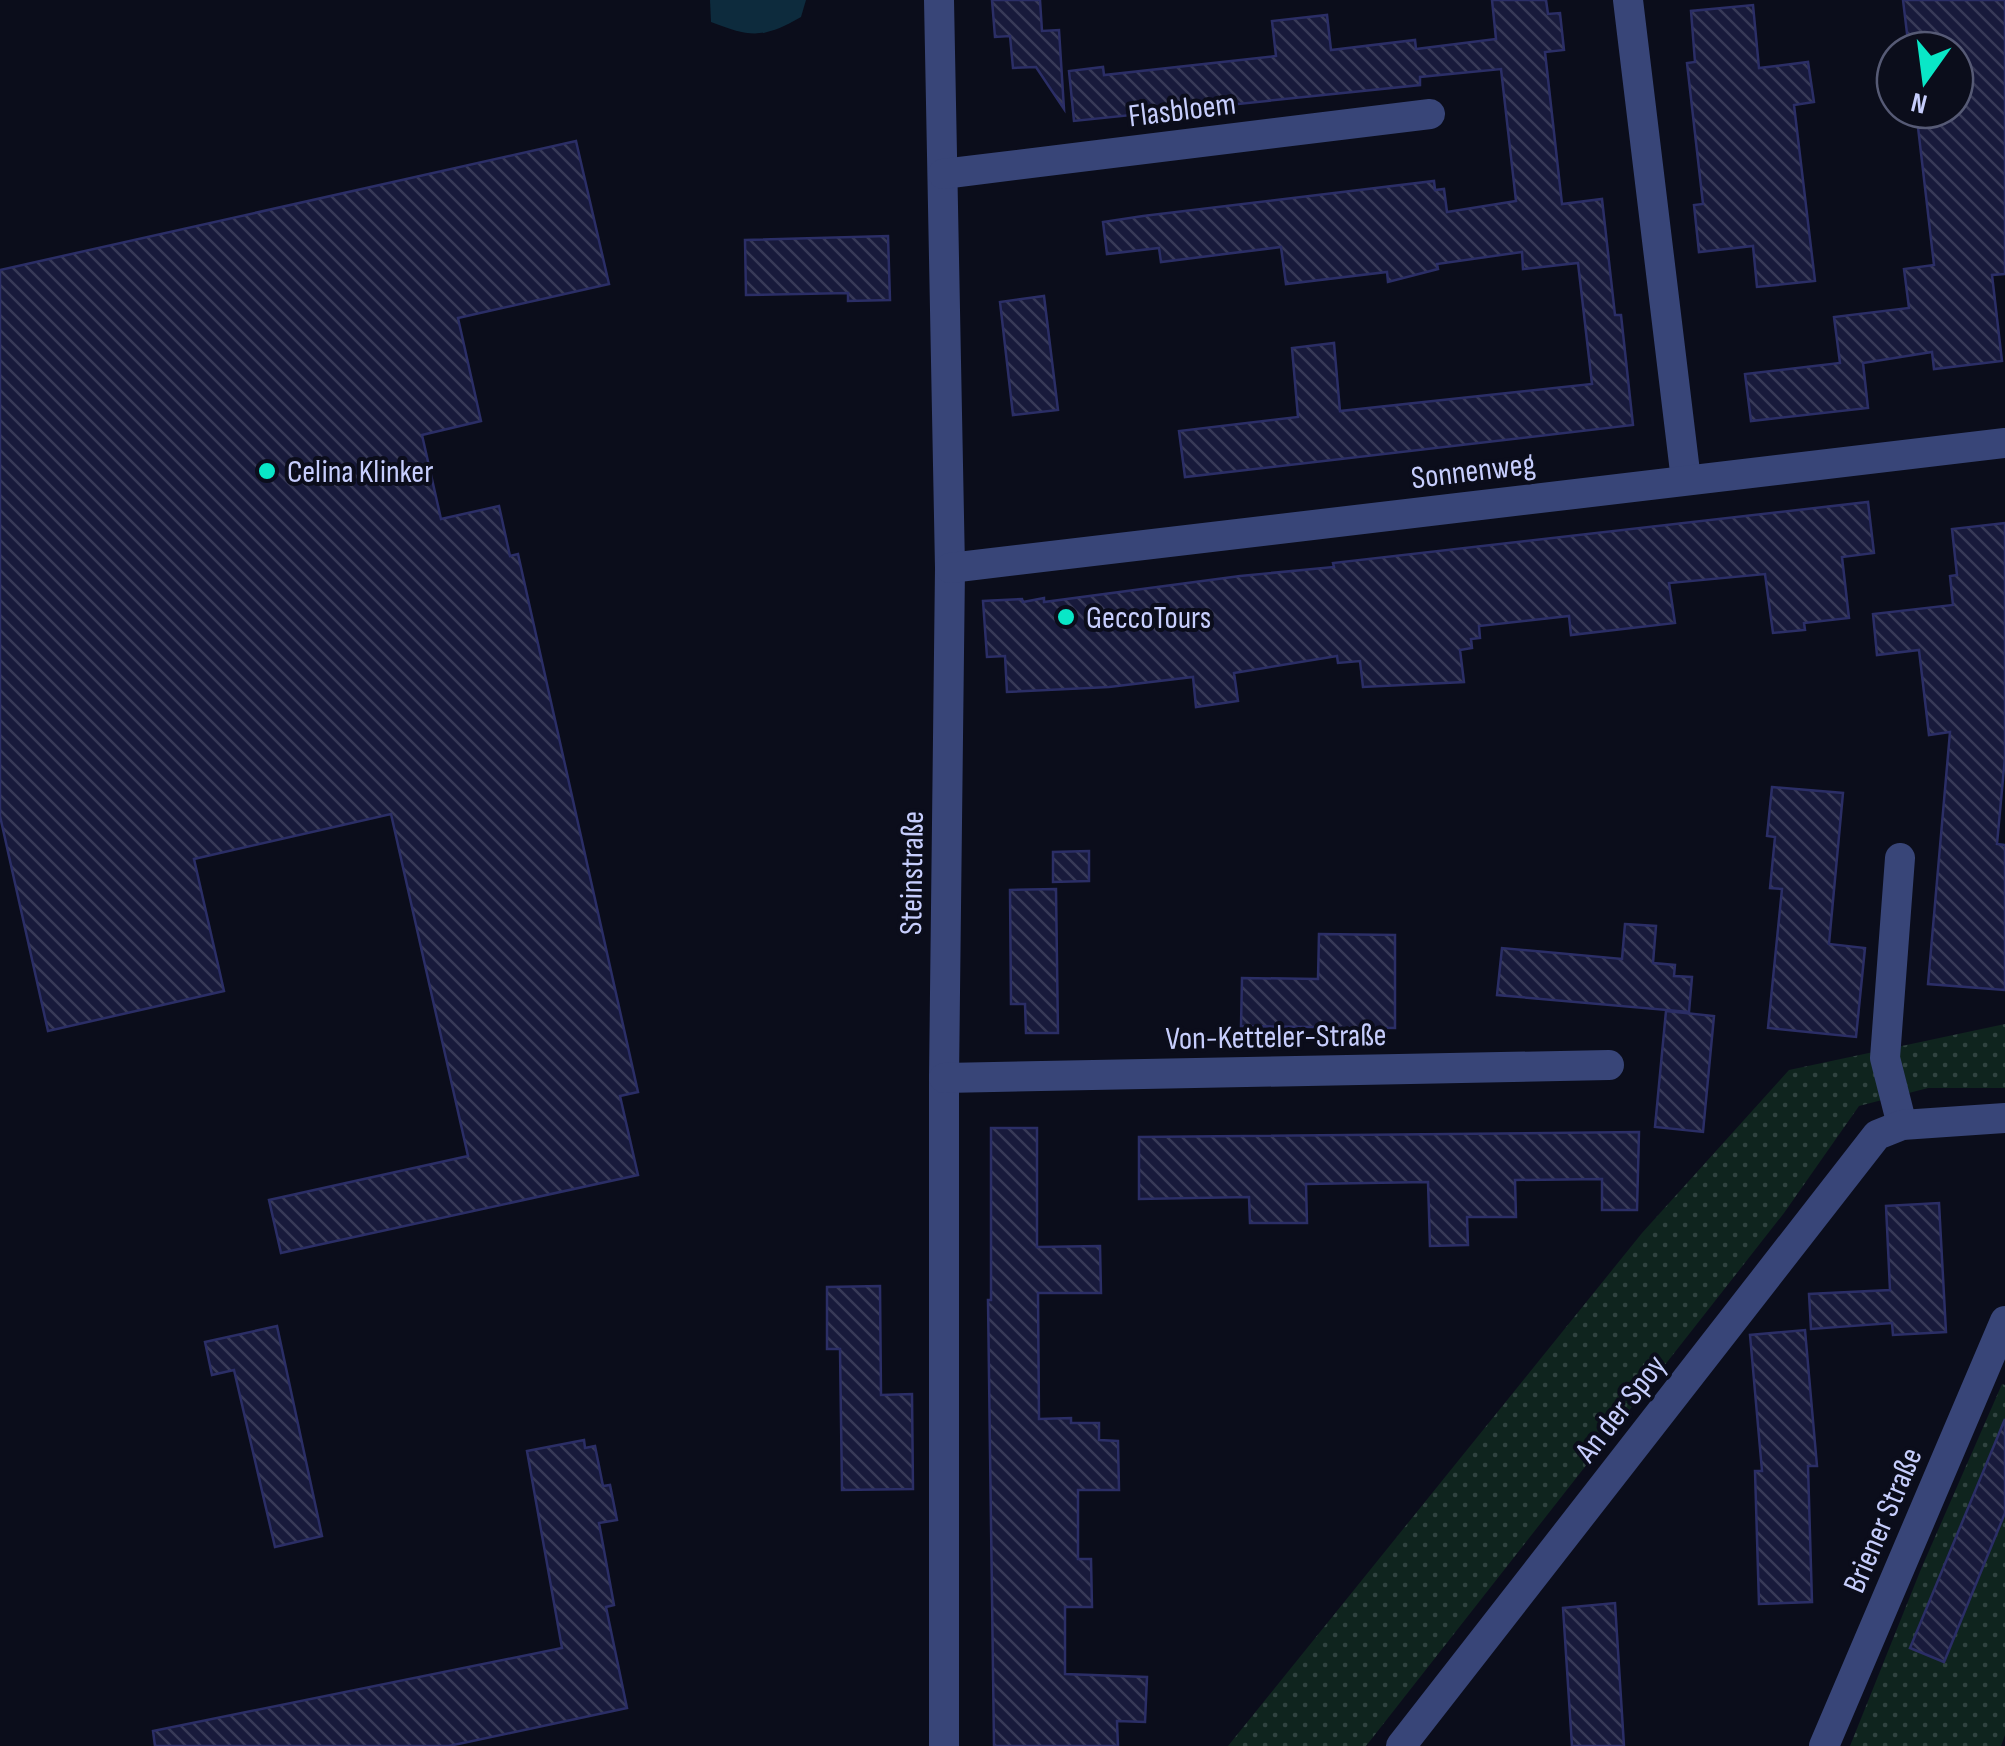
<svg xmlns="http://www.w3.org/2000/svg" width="2005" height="1746" font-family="'Sofia Sans Condensed',sans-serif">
<defs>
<pattern id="grass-dots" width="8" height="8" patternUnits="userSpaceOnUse" patternTransform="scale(2.5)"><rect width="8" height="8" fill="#0f241e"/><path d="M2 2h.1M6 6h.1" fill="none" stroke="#304340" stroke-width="1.8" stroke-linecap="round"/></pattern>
<pattern id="building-back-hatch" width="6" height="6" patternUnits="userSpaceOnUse" patternTransform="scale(2.5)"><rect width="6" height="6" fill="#181a3b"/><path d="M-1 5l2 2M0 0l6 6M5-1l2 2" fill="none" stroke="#383a58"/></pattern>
</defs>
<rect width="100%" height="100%" fill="#0b0d1b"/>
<!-- grass -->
<g fill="url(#grass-dots)">
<path d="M 2005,1024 L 2005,1088 L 1928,1088 L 1859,1106 L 1784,1213 L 1366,1746 L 1228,1746 L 1642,1233 L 1789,1070 Z"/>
<path d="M 2002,1384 L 2005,1385 L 2005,1735 L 2001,1746 L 1850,1746 L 1921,1569 Z"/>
</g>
<!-- water -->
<path fill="#0d2b3d" d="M 710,0 L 806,0 L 801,17 C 763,39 750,37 711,22 Z"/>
<!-- building -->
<g fill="url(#building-back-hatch)" stroke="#2b2e66" stroke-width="2.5">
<path d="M 992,0 L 1040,0 L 1042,31 L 1059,30 L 1064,109 L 1036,67 L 1013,68 L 1010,36 L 995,37 Z"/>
<path d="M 1492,0 L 1546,0 L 1548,14 L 1560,13 L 1564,50 L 1545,52 L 1562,204 L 1602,199 L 1615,315 L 1621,315 L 1633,425 L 1185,477 L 1179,431 L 1298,417 L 1292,348 L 1334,343 L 1340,411 L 1592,384 L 1578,263 L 1523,269 L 1522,252 L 1437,264 L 1438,269 L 1388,282 L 1387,272 L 1286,284 L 1281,247 L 1161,262 L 1159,248 L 1107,254 L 1103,222 L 1143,216 L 1434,181 L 1435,190 L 1444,189 L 1447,212 L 1516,201 L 1501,69 L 1420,77 L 1420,85 L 1074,121 L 1069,71 L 1103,67 L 1104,75 L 1276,56 L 1272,21 L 1327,15 L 1331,50 L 1415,40 L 1416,49 L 1496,39 Z"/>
<path d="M 1903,0 L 2005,0 L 2005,274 L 1992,275 L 2002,361 L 1934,369 L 1932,352 L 1863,363 L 1868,408 L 1751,421 L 1745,374 L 1840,363 L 1834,317 L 1909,308 L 1904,269 L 1934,265 L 1916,110 L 1955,110 L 1955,50 L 1909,50 Z"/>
<path d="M 1753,5 L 1759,68 L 1808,62 L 1814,102 L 1794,105 L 1815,281 L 1757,287 L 1753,246 L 1699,252 L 1694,205 L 1703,204 L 1687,63 L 1695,62 L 1691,11 Z"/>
<path d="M 576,141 L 609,284 L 458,318 L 481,421 L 422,435 L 441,519 L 499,506 L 510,556 L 518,554 L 638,1092 L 620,1096 L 638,1175 L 281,1253 L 269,1200 L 468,1156 L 391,814 L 194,859 L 224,991 L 48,1031 L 0,816 L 0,270 Z"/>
<path d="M 888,236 L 890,300 L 848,301 L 848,293 L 746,295 L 745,240 Z"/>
<path d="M 1044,296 L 1058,410 L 1013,415 L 1000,302 Z"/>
<path d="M 1868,502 L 1874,553 L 1842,557 L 1849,618 L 1804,623 L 1805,630 L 1773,633 L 1765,574 L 1669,583 L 1675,623 L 1571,635 L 1569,616 L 1479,626 L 1480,638 L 1471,639 L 1472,648 L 1460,650 L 1464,682 L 1363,687 L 1360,661 L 1338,663 L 1337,656 L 1234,673 L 1238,701 L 1196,707 L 1193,677 L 1109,687 L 1007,692 L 1005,656 L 987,657 L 983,601 L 1022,599 L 1023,602 L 1044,598 L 1044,602 L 1240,576 L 1334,567 L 1333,563 Z"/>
<path d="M 2005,523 L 2005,757 L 1997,844 L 2005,845 L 2005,990 L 1928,984 L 1950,732 L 1929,735 L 1919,650 L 1877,655 L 1873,614 L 1953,605 L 1950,576 L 1957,575 L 1952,529 Z"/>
<path d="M 1772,787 L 1843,793 L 1829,944 L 1865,948 L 1856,1037 L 1768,1028 L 1782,889 L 1770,888 L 1775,837 L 1767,836 Z"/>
<path d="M 1089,851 L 1089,881 L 1053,882 L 1053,852 Z"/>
<path d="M 1056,889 L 1058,1033 L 1026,1033 L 1025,1004 L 1011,1004 L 1010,890 Z"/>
<path d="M 1625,924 L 1656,926 L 1653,963 L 1675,965 L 1674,976 L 1692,977 L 1689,1012 L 1497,995 L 1502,948 L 1622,959 Z"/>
<path d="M 1319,934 L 1395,935 L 1395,1028 L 1241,1026 L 1242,978 L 1318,979 Z"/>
<path d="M 1666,1011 L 1714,1016 L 1703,1132 L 1655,1127 Z"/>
<path d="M 991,1128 L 1037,1128 L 1037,1247 L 1100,1246 L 1101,1293 L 1038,1293 L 1039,1419 L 1071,1418 L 1071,1423 L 1099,1423 L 1099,1440 L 1118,1441 L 1119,1490 L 1078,1490 L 1078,1559 L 1091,1559 L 1092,1607 L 1065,1607 L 1065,1674 L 1147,1677 L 1145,1722 L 1117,1721 L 1118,1746 L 994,1746 L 988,1300 L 991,1300 Z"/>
<path d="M 1639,1132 L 1637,1210 L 1602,1210 L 1602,1179 L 1515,1180 L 1516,1217 L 1467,1217 L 1468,1245 L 1430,1246 L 1428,1182 L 1306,1184 L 1307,1223 L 1250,1223 L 1249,1197 L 1139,1199 L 1139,1137 Z"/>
<path d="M 1939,1203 L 1946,1332 L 1893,1335 L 1892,1323 L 1811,1329 L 1809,1294 L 1890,1290 L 1886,1206 Z"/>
<path d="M 880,1286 L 881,1395 L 912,1394 L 913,1489 L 842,1490 L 840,1349 L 827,1349 L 827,1287 Z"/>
<path d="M 277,1326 L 322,1536 L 275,1547 L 234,1370 L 212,1375 L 205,1342 Z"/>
<path d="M 1805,1330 L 1817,1466 L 1808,1466 L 1812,1602 L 1759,1604 L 1755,1471 L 1762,1471 L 1750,1335 Z"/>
<path d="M 2005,1419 L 2005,1513 L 1944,1662 L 1910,1648 Z"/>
<path d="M 584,1440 L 585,1448 L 595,1446 L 603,1486 L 610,1485 L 617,1520 L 599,1523 L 614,1605 L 606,1607 L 627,1708 L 449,1746 L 155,1746 L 153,1731 L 562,1648 L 527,1451 Z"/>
<path d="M 1615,1603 L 1624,1746 L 1572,1746 L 1563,1608 Z"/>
</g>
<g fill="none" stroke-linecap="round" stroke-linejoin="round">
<!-- minor -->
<g stroke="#384578" stroke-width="30">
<path d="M 939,0 L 950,568 L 944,1078 L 944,1746"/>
<path d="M 1628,0 L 1686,480"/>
<path d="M 943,174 L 1430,114"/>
<path d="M 950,568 L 2005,443"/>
<path d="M 1900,858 L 1885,1058 L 1902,1125"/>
<path d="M 944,1078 L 1609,1065"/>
<path d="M 1401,1746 L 1877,1135 L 1902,1125 L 2005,1118"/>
<path d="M 1824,1746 L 2005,1321"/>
</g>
</g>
<!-- markers -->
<g fill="#09e7c7" stroke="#0b0d1b" stroke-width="4">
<circle cx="267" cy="471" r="10"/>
<circle cx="1066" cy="617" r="10"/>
</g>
<g text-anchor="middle" stroke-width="8" stroke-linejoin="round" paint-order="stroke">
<!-- street labels -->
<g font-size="32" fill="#c7cefd" stroke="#0b0d1b">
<text transform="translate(1182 109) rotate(-7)" y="11">Flasbloem</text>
<text transform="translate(1473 470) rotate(-7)" y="11">Sonnenweg</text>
<text transform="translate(911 873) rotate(-89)" y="11">Steinstraße</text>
<text transform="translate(1276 1036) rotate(-1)" y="11">Von-Ketteler-Straße</text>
<text transform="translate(1620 1408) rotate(-52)" y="11">An der Spoy</text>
<text transform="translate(1882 1520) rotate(-67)" y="11">Briener Straße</text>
</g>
<!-- poi labels -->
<g font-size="32" fill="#c7cefd" stroke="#0b0d1b" text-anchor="start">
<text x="287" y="482">Celina Klinker</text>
<text x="1086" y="628">GeccoTours</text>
</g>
</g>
<!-- north arrow -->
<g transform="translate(1925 80) rotate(194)"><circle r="48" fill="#0b0d1b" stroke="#565a75" stroke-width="2.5"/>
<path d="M0-8L18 38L0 25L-18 38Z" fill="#09e7c7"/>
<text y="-15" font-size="28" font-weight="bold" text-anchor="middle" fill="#c7cefd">N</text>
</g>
</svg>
